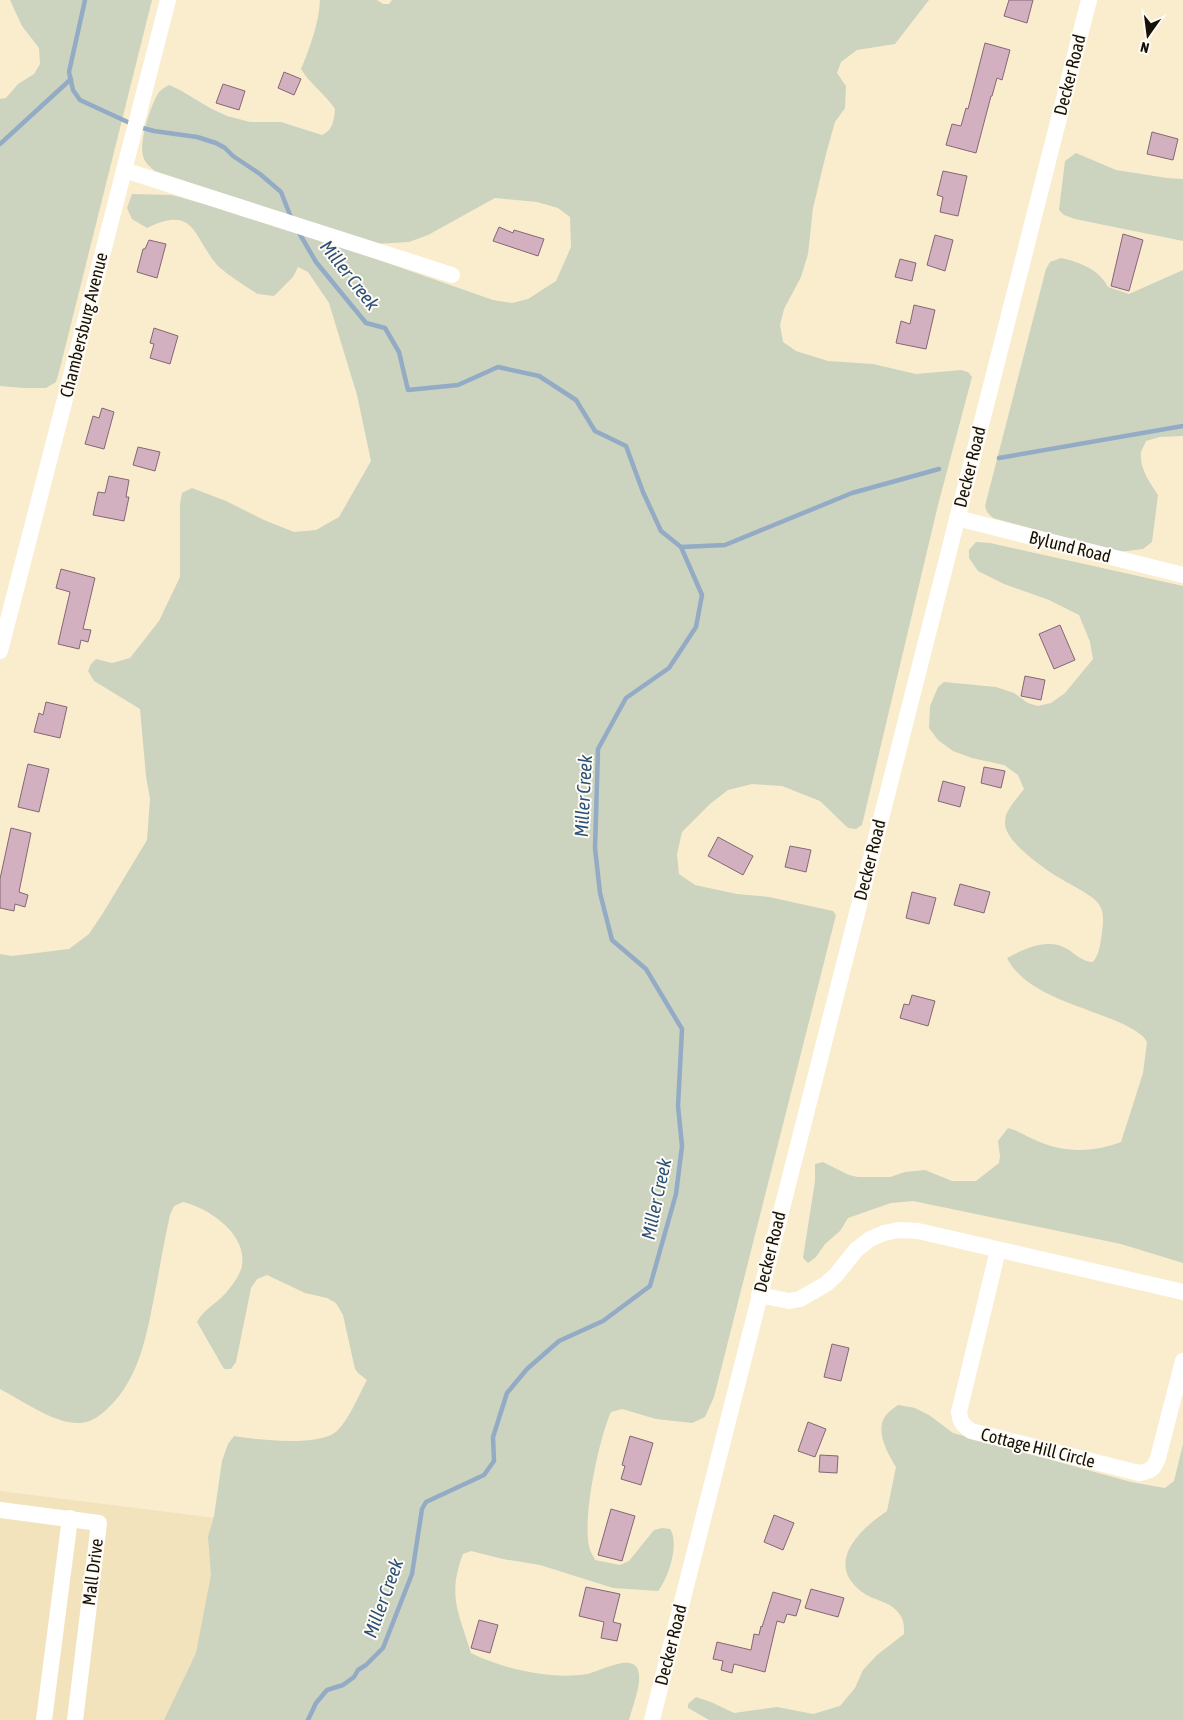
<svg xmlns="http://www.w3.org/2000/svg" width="1183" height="1720" font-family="'Asap Condensed',sans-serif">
<rect width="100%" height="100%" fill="#faedce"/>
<!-- built -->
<path fill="#f3e3bc" d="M 0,1491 L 287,1527 L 268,1720 L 0,1720 Z"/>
<!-- green -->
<g fill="#ccd3bf">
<path d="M 10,0 L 152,0 L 60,368 L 56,382 L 46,388 L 23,388 L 0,386 L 0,99 L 6,98 L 18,84 L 34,74 L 40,64 L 39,48 L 22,26 Z"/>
<path d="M 320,0 L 377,0 L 383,4 L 389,4 L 392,0 L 929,0 L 895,44 L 857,50 L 841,62 L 837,73 L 846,86 L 845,108 L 835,122 L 826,154 L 813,208 L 808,254 L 801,277 L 784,309 L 780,325 L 783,342 L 796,351 L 828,361 L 873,364 L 916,374 L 961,370 L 968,372 L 972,377 L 938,505 L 862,825 L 856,829 L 848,828 L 820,801 L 782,786 L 752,784 L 728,790 L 710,804 L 682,832 L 677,854 L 679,874 L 695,885 L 737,894 L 769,897 L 833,911 L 836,915 L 714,1397 L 705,1417 L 692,1423 L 656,1419 L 622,1409 L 611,1412 C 599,1438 581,1522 590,1550 C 591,1553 594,1557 595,1560 L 620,1565 L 629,1561 L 654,1530 L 662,1528 L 670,1529 C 680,1543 668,1579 658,1591 L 613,1588 L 540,1565 L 503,1559 L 471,1551 L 463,1554 C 447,1596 459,1613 471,1653 C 503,1669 551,1680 587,1674 C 597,1673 629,1654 637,1668 C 644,1679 632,1708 629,1720 L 164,1720 L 196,1653 L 211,1575 L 208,1537 L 214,1516 L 222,1461 L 228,1444 L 234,1436 C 256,1440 320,1447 337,1431 C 350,1418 358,1396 367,1380 L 358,1373 L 355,1369 L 343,1315 L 336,1303 L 327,1298 L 305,1293 L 267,1275 L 257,1279 L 251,1288 L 236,1362 L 231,1369 L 224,1369 L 197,1322 C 204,1308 220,1302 229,1289 C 234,1283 241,1273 242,1265 C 247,1234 209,1208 183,1202 L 174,1206 L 170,1215 C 165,1237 161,1260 157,1282 C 148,1327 142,1378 106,1410 C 97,1418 88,1424 76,1423 C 52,1422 21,1400 0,1389 L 0,954 L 12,956 L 69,949 L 89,934 L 103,913 L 147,840 L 150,799 L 146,776 L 140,709 L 94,681 L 88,671 L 91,664 L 96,659 L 112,663 L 130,658 L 159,621 L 180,577 L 180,504 L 182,493 L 192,488 L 226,501 L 264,520 L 294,532 L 316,530 L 339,517 L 371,461 L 357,395 L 329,303 L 308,272 L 298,267 L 293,277 L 274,296 C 269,295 263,295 258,294 C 252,291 221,270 217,265 C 192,235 195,205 147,228 L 132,219 L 127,208 L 132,194 L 172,195 L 276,224 L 493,300 L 512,303 L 528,299 L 556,281 L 571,247 L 570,217 L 558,208 L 537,202 L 495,198 L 428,235 L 409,242 L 375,244 L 155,171 C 150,167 145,163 143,156 C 139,141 151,104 159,92 C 162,89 165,87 169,85 L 180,90 L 210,108 L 227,116 L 250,122 L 281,122 L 322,135 C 333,130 334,120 335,109 C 325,94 310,84 301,69 C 310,47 319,23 320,0 Z"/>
<path d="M 1076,153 L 1116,170 L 1167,178 L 1183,179 L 1183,241 L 1075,219 L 1064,215 L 1059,210 L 1065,161 Z"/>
<path d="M 1061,258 C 1079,262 1099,269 1108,287 L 1129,294 L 1183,270 L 1183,436 L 1160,437 L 1146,441 C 1145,444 1142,449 1141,452 C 1139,468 1150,483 1158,495 L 1152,542 L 1143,549 L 1119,552 L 993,518 L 987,512 L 985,506 L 1046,269 L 1050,262 Z"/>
<path d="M 976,542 L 990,543 L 1183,586 L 1183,1263 L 1121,1244 L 913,1201 L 891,1203 L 848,1218 L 840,1231 L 825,1244 L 816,1257 L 808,1263 L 803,1258 L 815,1181 L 815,1164 L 823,1162 L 849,1175 L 858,1177 L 890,1177 L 905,1172 L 925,1170 L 952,1181 L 976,1181 L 999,1163 L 1000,1156 L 998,1141 L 1008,1128 C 1017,1130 1024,1135 1033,1139 C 1061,1153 1092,1153 1121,1142 L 1143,1073 L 1147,1042 C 1142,1033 1132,1029 1123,1024 C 1087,1007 1026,996 1007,958 C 1026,948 1049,937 1069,950 C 1077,956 1084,962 1093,962 C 1100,953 1100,944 1102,933 C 1103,923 1105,912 1098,903 C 1091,894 1067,883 1056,876 C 1042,867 1003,840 1005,822 C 1005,810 1017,799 1024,789 L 1018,775 L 1004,765 L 972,758 L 953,751 L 938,740 L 929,728 L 930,706 L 938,687 L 944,682 L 996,687 L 1014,693 L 1028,703 L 1038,706 L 1051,703 L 1065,693 L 1093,659 L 1090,642 L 1079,615 L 1049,600 L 1004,584 L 978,571 L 969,558 L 969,550 Z"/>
<path d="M 898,1405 L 915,1408 L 929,1415 L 953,1433 L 1131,1482 L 1165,1488 L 1174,1481 L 1183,1444 L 1183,1720 L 709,1720 L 688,1708 L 688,1704 L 696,1697 L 711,1702 L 734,1713 L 777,1707 L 813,1714 L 840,1706 L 855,1688 L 863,1670 L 877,1655 L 904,1634 C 904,1624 904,1618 896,1610 C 889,1602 874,1600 865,1594 C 823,1566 857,1531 887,1511 L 896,1467 C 888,1454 874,1430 886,1415 C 889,1411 894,1408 898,1405 Z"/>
</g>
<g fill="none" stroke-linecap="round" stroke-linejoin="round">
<!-- stream -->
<g stroke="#93abc5" stroke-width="4.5">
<path d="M 85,0 L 69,72 L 73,90 L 80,100 L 132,124"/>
<path d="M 139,127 L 154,131 L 197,137 L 216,143 L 225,148 L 233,156 L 260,174 L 281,192 L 292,220"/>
<path d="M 0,144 L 71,79"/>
<path d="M 298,231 L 316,262 L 366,323 L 385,328 L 399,352 L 408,390 L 458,385 L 498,367 L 539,376 L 576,400 L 595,431 L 626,446 L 643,492 L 661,531 L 681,547 L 702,595 L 696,627 L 669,668 L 626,698 L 598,749 L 595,848 L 600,893 L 612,940 L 646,969 L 682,1029 L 678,1106 L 682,1146 L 676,1194 L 650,1286 L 603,1321 L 559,1341 L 527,1369 L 507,1393 L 493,1437 L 494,1461 L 484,1475 L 426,1502 L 422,1509 L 412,1574 L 383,1648 L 366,1665 L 358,1670 L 354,1677 L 343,1685 L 327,1690 L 316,1703 L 308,1720"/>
<path d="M 999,458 L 1183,426"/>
<path d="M 681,547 L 725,545 L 852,493 L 939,469"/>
</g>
</g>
<!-- building -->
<g fill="#d2b0bf" stroke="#856775">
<path d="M 1009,0 L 1033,0 L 1027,23 L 1004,16 Z"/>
<path d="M 985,43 L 1010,50 L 1002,80 L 997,78 L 992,96 L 991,96 L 976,153 L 946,145 L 952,124 L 961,126 L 966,108 L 968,109 Z"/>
<path d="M 284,72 L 301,79 L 294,95 L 278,88 Z"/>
<path d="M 223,84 L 245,91 L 239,110 L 216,103 Z"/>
<path d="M 1152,132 L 1178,139 L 1173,160 L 1147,154 Z"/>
<path d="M 943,171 L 967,176 L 958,216 L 940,212 L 943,197 L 937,195 Z"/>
<path d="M 499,227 L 513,233 L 514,230 L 544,239 L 538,256 L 493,241 Z"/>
<path d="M 1123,234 L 1143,240 L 1129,291 L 1111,286 Z"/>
<path d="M 935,235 L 953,240 L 945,271 L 927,265 Z"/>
<path d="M 149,240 L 166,244 L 157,278 L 137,272 L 143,249 L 145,249 Z"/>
<path d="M 900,259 L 916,263 L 912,281 L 895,277 Z"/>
<path d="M 914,305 L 935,310 L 926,349 L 896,343 L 901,321 L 910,324 Z"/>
<path d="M 154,328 L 178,336 L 170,364 L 150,358 L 154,344 L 150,343 Z"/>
<path d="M 102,408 L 114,412 L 104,449 L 85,444 L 93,416 L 99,418 Z"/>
<path d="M 138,447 L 160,452 L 155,471 L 133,465 Z"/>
<path d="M 109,476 L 129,480 L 126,497 L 129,497 L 124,521 L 93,515 L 98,492 L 105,493 Z"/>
<path d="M 61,569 L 95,578 L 83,629 L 91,630 L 88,642 L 81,640 L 79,649 L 58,644 L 70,592 L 56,588 Z"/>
<path d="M 1060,625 L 1075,660 L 1054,669 L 1039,634 Z"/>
<path d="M 1025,676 L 1045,680 L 1041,700 L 1021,696 Z"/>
<path d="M 46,702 L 67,707 L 60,738 L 34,732 L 39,713 L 43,715 Z"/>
<path d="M 28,764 L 49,769 L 39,812 L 18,807 Z"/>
<path d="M 984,767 L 1005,771 L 1001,788 L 981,783 Z"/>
<path d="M 943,781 L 965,787 L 960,807 L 938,801 Z"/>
<path d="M 11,828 L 31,833 L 19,892 L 28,895 L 25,907 L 15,904 L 14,911 L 0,908 L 0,879 Z"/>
<path d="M 718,837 L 753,856 L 743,875 L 708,856 Z"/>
<path d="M 790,846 L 811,850 L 806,872 L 785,867 Z"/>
<path d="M 960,884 L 990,892 L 984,913 L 954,905 Z"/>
<path d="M 912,892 L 936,898 L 929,924 L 906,918 Z"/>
<path d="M 912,995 L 935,1001 L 928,1026 L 900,1018 L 904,1004 L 909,1005 Z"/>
<path d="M 832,1344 L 849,1348 L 841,1381 L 824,1377 Z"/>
<path d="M 808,1422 L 826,1429 L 815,1457 L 798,1451 Z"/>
<path d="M 630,1436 L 653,1443 L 641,1485 L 621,1479 L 625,1466 L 622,1465 Z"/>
<path d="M 820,1455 L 838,1456 L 837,1473 L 819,1472 Z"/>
<path d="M 611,1509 L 635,1516 L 622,1561 L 598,1555 Z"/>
<path d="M 774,1515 L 794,1523 L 783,1550 L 764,1542 Z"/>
<path d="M 586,1587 L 620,1594 L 613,1622 L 621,1624 L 617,1641 L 601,1638 L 604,1622 L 579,1616 Z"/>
<path d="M 811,1589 L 844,1598 L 838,1617 L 805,1608 Z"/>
<path d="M 773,1592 L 801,1600 L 796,1616 L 787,1614 L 784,1623 L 777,1621 L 765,1672 L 734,1664 L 732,1673 L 721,1670 L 723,1661 L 713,1659 L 717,1642 L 751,1650 L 754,1634 L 759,1635 L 761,1626 L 762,1627 Z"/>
<path d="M 479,1620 L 498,1625 L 490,1653 L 471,1648 Z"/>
</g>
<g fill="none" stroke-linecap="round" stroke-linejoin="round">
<!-- minor -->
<g stroke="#fff" stroke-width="16">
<path d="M 124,170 L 452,275"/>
<path d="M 957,518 L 1183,575"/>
<path d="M 0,651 L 168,0"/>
<path d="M 998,1250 L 959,1412 C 960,1422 963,1425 971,1431 L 1139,1473 C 1151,1471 1154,1469 1158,1458 L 1183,1361"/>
<path d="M 759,1295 L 789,1301 L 800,1299 L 826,1284 L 836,1275 L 856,1250 L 870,1239 L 884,1233 L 899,1230 L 918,1231 L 1183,1292"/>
<path d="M 0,1510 L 99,1523 L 75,1720"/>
<path d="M 44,1720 L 70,1518"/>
<path d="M 652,1720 L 1089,0"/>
</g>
</g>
<g text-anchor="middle" stroke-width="4" stroke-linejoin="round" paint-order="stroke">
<!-- street labels -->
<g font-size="18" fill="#171207" stroke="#fefbf5">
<text transform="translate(1070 75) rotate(-76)" y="6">Decker Road</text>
<text transform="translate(84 325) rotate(-76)" y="6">Chambersburg Avenue</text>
<text transform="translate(970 467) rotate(-76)" y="6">Decker Road</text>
<text transform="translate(1070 547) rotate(14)" y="6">Bylund Road</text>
<text transform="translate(870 860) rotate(-76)" y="6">Decker Road</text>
<text transform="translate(770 1252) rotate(-76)" y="6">Decker Road</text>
<text transform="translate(1038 1448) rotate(14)" y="6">Cottage Hill Circle</text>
<text transform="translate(93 1572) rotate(-83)" y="6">Mall Drive</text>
<text transform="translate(671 1645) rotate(-76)" y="6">Decker Road</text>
</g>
<!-- water labels -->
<g font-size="19" font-style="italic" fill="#2b5076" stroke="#fefbf5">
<text transform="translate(350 275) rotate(52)" y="7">Miller Creek</text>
<text transform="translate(583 796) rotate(-87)" y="7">Miller Creek</text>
<text transform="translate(656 1199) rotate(-78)" y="7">Miller Creek</text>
<text transform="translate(383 1598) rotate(-70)" y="7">Miller Creek</text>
</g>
</g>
<!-- north arrow -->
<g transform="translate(1148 35) rotate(194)" stroke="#fefbf5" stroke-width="4" paint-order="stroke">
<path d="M0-4L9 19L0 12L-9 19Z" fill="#171207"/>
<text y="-8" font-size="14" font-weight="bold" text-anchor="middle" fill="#171207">N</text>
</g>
</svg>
